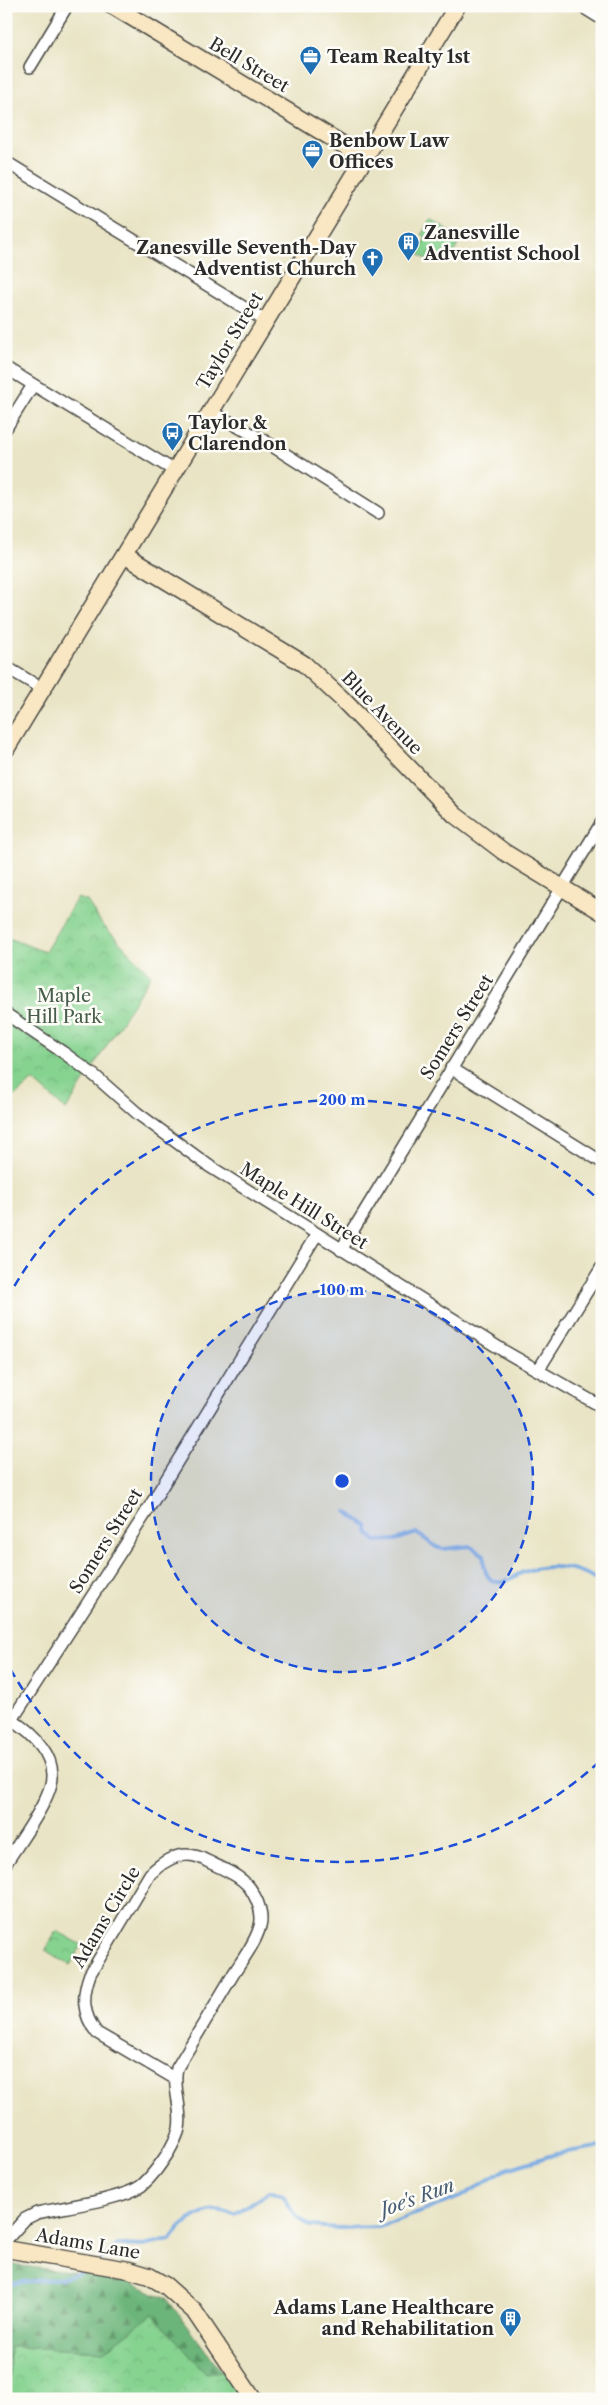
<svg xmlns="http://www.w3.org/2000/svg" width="608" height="2405" font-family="'Libre Caslon Text',serif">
<defs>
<pattern id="forest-firs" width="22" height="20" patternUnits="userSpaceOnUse" patternTransform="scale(1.25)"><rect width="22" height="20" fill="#6cb57a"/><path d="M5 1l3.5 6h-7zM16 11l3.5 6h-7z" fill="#599364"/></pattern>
<pattern id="park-crowns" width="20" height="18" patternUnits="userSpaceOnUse" patternTransform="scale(1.25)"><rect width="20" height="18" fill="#86d390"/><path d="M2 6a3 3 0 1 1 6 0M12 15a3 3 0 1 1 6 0" fill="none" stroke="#74b57c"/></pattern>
</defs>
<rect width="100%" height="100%" fill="#fdfcf7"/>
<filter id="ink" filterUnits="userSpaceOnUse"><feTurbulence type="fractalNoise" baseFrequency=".02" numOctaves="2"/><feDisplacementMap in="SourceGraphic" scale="10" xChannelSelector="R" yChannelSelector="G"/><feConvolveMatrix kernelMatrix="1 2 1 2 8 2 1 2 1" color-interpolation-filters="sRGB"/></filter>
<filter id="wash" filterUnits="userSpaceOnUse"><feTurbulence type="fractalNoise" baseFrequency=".0096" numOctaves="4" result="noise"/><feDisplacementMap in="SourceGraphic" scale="20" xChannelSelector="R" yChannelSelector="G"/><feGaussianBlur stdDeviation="1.12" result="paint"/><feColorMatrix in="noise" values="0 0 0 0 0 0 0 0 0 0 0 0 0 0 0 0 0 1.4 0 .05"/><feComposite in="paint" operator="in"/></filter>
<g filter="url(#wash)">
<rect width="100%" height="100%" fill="#e9e4c5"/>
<!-- forest -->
<path fill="url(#forest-firs)" stroke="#4c7052" d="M 6,2262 L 14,2265 L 125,2279 L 167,2299 L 222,2372 L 206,2374 L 153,2314 L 104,2351 L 10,2347 L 9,2399 L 6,2399 Z"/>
<!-- park -->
<g fill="url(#park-crowns)" stroke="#587f5e">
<path d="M 430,219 L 460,238 L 454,255 L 445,250 L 439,260 L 436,258 L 433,263 L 417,253 L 426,238 L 422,234 Z"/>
<path d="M 77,898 L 87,901 L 102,924 L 151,975 L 66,1110 L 33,1080 L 6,1104 L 6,937 L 45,952 Z"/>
<path d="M 57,1931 L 82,1945 L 70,1965 L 45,1950 Z"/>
<path d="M 153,2314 L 206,2374 L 222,2372 L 242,2399 L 9,2399 L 10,2347 L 104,2351 Z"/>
</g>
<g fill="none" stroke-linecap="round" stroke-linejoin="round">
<!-- stream -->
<g stroke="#73a7e0" stroke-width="4">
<path d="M 347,1512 L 367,1526 L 369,1534 L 376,1541 L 395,1540 L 417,1533 L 436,1547 L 443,1549 L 470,1546 L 484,1555 C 483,1567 486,1585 503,1582 C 509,1581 517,1574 524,1572 C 549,1563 582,1566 602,1584"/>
<path d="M 101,2259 L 118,2245 L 143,2246 L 170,2240 C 179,2226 198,2211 215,2210 C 221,2210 229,2213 235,2214 L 270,2191 L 283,2196 L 297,2217 L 310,2226 L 339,2228 L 380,2227 L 463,2196 L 504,2170 L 556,2154 L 597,2147 L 602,2149"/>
<path d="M 6,2284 C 32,2279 64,2283 87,2269"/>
</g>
</g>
</g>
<g filter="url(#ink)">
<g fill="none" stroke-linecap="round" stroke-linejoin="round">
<defs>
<g id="street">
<path d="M 581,6 L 602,19"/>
<path d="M 30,67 L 67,6"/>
<path d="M 6,162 L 266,321"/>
<path d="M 6,368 L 175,471"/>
<path d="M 211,412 L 263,440 L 378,513"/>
<path d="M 6,428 L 33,385"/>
<path d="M 6,667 L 41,688"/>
<path d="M 6,1014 L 64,1053 L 95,1076 L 137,1113 L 209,1166 L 504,1351 L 597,1404"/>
<path d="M 451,1068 L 602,1162"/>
<path d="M 341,1250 L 602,822"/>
<path d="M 539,1369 L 602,1267"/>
<path d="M 6,1863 C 18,1844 54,1796 52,1774 C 51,1751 30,1732 12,1720 L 142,1519 L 317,1234"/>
<path d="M 6,2240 L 25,2219 L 37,2213 C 62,2207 121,2200 141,2186 C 152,2177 160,2165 168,2153 C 172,2146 177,2137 179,2129 C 183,2108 172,2089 177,2068 C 196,2036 215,2005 234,1973 C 243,1959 256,1942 260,1926 C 263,1916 259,1903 253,1893 C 245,1877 223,1869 207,1861 C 185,1848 166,1858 150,1874 L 90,1974 C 82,1996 82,2014 97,2033 L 174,2078"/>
</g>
<g id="secondary">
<path d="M 113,6 L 365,158"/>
<path d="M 124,555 L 304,664 L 342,699 L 455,815 L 504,852 L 602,912"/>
<path d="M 6,749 L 457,6"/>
<path d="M 6,2249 L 129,2270 L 149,2276 L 166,2286 L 194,2311 L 253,2399"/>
</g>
</defs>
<!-- street casing -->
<use href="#street" stroke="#484742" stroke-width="14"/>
<!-- secondary casing -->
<use href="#secondary" stroke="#484742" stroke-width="19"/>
<!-- street -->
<use href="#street" stroke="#fff" stroke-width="11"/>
<!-- secondary -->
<use href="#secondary" stroke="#f9e7c3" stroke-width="16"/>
</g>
</g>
<!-- distance rings -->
<circle cx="342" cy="1481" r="191" fill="#1d4ed8" fill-opacity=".12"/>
<g fill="none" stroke="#1d4ed8" stroke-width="2.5" stroke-dasharray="9 6">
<circle cx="342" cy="1481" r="191"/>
<path d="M599 1762A381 381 0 0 1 7 1663M7 1299A381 381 0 0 1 599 1200"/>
</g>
<!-- icons -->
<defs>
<symbol id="office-pin" viewBox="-11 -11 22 30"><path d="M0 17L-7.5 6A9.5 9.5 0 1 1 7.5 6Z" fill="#1f6fb2" stroke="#fdfcf7"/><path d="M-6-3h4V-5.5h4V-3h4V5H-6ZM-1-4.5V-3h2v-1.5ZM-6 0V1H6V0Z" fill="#fff"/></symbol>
<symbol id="building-pin" viewBox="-11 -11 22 30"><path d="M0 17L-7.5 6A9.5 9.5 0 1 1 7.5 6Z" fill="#1f6fb2" stroke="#fdfcf7"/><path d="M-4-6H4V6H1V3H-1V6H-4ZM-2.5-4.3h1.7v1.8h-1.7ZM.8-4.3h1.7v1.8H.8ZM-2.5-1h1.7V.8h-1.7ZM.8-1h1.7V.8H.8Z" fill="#fff"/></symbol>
<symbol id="church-pin" viewBox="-11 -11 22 30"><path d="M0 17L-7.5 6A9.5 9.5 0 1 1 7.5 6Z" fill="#1f6fb2" stroke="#fdfcf7"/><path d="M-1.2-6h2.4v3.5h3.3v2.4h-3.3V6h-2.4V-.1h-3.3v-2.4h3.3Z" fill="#fff"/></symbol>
<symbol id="bus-pin" viewBox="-11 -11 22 30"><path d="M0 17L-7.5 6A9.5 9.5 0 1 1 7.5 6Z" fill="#1f6fb2" stroke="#fdfcf7"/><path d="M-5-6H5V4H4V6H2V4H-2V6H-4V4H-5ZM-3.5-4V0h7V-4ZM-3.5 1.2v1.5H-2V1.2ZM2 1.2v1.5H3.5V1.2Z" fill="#fff"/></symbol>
</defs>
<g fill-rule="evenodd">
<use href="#office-pin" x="298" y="44" width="25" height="34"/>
<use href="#office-pin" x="300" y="138" width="25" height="34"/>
<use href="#building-pin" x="396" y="230" width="25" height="34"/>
<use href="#church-pin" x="360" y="246" width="25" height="34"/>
<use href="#bus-pin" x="160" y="420" width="25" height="34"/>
<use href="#building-pin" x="498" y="2306" width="25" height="34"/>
</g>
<g text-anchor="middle" stroke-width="5" stroke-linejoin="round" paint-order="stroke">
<!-- poi labels -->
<g font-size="18" font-weight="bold" fill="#2b2b2b" stroke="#fdfcf7" text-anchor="start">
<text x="327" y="63">Team Realty 1st</text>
<text x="329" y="147">Benbow Law<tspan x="329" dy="21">Offices</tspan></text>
<text x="424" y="239">Zanesville<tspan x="424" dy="21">Adventist School</tspan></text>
<text x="356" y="254" text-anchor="end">Zanesville Seventh-Day<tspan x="356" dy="21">Adventist Church</tspan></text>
<text x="188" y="429">Taylor &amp;<tspan x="188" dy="21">Clarendon</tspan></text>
<text x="494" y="2314" text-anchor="end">Adams Lane Healthcare<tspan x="494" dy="21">and Rehabilitation</tspan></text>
</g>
<!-- street labels -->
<g font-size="18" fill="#2b2b2b" stroke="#fdfcf7">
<text transform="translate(249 65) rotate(31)" y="6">Bell Street</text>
<text transform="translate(230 341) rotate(-59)" y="6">Taylor Street</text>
<text transform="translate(382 713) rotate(46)" y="6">Blue Avenue</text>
<text transform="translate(457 1027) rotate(-58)" y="6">Somers Street</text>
<text transform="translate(304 1206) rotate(32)" y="6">Maple Hill Street</text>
<text transform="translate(106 1541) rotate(-58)" y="6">Somers Street</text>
<text transform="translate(106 1917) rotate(-59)" y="6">Adams Circle</text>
<text transform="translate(88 2244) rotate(10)" y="6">Adams Lane</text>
</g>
<!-- park labels -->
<g font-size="18" fill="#465d49" stroke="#fdfcf7">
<text x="64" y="1002">Maple<tspan x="64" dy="21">Hill Park</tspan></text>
</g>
<!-- water labels -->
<g font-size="19" font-style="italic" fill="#485d73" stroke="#fdfcf7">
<text transform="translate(417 2197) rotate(-20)" y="7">Joe's Run</text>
</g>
</g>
<circle cx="342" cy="1481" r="8" fill="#1d4ed8" stroke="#fdfcf7" stroke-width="2.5"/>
<g font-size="15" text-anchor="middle" font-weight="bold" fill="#1d4ed8" stroke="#fdfcf7" stroke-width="5" stroke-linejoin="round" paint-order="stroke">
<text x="342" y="1105">200 m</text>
<text x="342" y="1295">100 m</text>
</g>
<!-- margin -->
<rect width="608" height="2405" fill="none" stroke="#fdfcf7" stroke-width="25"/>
</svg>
